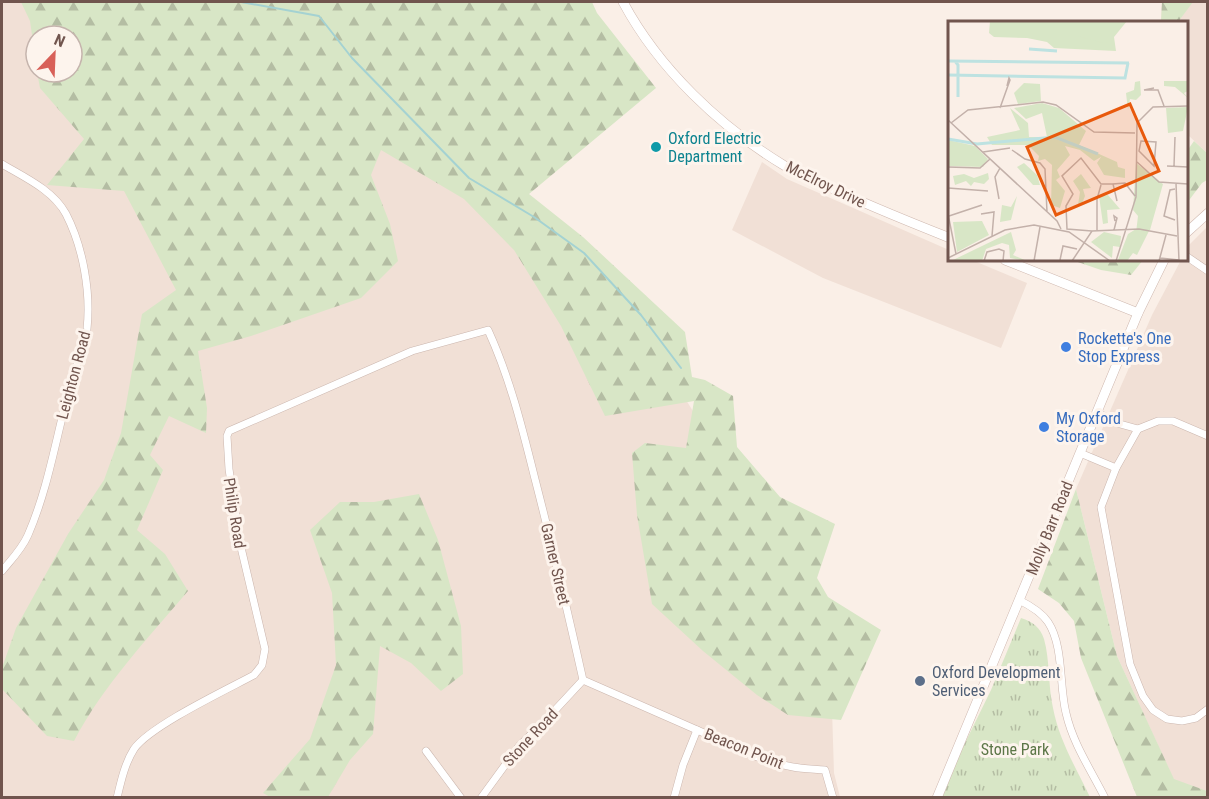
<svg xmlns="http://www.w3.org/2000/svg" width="1209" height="799" font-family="'Roboto Condensed',sans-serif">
<defs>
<pattern id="forest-firs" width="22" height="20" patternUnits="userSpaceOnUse" patternTransform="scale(1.5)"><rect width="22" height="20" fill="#d8e6c6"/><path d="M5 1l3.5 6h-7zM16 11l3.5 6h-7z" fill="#b4bda3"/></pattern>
<pattern id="park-tufts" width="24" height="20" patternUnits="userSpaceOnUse" patternTransform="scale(1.5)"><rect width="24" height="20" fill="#d8e6c6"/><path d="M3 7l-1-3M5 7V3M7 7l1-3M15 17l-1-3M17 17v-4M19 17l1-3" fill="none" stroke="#b4bda3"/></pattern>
</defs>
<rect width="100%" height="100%" fill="#faefe7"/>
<!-- residential -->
<g fill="#f1e0d6" fill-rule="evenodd">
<path d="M 2,2 L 199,2 L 313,49 L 681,392 L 711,440 L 831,677 L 834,773 L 840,797 L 2,798 ZM 36,36 L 72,36 L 72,72 L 36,72 Z"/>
<path d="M 1162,2 L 1207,2 L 1207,153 L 1187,134 L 1186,22 L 1161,22 Z"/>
<path d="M 762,162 L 787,179 L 949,250 L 950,260 L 972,260 L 1027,283 L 1001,348 L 823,278 L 732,230 Z"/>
<path d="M 1207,227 L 1207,791 L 1174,780 L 1117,656 L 1076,489 L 1152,315 L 1181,260 L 1186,260 L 1187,250 L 1189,245 Z"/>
</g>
<!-- forest -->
<g fill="url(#forest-firs)">
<path d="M 21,2 L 592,2 L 597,13 L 656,88 L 529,194 L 583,237 L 685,332 L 692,377 L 705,380 L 733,396 L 737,447 L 780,497 L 835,524 L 817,578 L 828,597 L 881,630 L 841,720 L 788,715 L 757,695 L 703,651 L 652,604 L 637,515 L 632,453 L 645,443 L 686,448 L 694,401 L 605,416 L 561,326 L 514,250 L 464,199 L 381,150 L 371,175 L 390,224 L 398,261 L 361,298 L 251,336 L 198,351 L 207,408 L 206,433 L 169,416 L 150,455 L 163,470 L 137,530 L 165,554 L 188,591 C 147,639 103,686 74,741 L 47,736 L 2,689 L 2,668 L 16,628 L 68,534 L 104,480 L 121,433 L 142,314 L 176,290 L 124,191 L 47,185 L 84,139 L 40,88 L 37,72 L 72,72 L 72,36 L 36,36 L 36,63 L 30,21 Z"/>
<path d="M 1162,2 L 1193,2 L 1178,22 L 1161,22 Z"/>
<path d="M 1194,141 L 1207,153 L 1207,180 L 1202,183 L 1187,203 L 1187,151 Z"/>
<path d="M 1072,260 L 1143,260 L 1131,275 L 1101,270 Z"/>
<path d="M 1076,489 L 1117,656 L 1174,779 L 1207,791 L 1207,797 L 1137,797 L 1081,658 L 1074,621 L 1059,603 L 1038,589 Z"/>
<path d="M 419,494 L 438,540 L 461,626 L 463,674 L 441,691 L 411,663 L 380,646 L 373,734 L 350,760 L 328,797 L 270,797 L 263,793 L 310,739 L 336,665 L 332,593 L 310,530 L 340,502 L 374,502 Z"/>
</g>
<!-- park -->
<path fill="url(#park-tufts)" d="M 1021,618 C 1033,622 1040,627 1044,639 C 1050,660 1048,686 1053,708 C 1059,740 1076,768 1090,797 L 938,798 L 991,690 Z"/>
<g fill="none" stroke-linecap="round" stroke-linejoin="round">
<!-- stream -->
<path stroke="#a4d2d2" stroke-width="2" d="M 241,2 L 319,16 L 352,58 L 469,178 L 534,217 L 584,253 L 641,315 L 681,368"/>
<defs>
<g id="street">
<path d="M 2,164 C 24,177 53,190 66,214 C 83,247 91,292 87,329 C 84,347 74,371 69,390 C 56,438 48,489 28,535 C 22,549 11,560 2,571"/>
<path d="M 1186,256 L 1208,271"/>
<path d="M 1098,413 L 1120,424 L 1138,429"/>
<path d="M 1208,436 L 1173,421 L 1158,421 L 1138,429 L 1116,468 L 1101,507 L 1130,664 L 1143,696 L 1153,710 L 1167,719 L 1182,721 L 1196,718 L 1208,709"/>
<path d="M 1080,453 L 1116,468"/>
<path d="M 1019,600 C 1029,605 1042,613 1048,622 C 1064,646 1059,686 1066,713 C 1073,744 1091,770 1105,798"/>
<path d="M 426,751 L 461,798"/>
<path d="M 117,798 C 121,781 125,763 134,749 C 150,726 226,690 254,675 L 262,665 L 265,649 L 239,539 L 229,469 L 227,436 L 229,431 L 412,351 L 488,330 C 510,378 522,427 535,479 C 552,545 568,613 583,680 L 697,730"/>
<path d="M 481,798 L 519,746 L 544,722 L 583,680"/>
<path d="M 674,798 L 683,765 L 697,730 C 728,743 759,762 793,767 C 803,769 814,769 825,770 L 833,798"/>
</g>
<g id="secondary">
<path d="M 623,2 C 659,69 720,127 785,166 C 797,173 810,178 823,184 C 864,204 907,221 950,238"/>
<path d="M 1186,233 L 1208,213"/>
<path d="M 1005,260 L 1138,313"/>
<path d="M 937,798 L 1138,313 L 1164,260"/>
</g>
</defs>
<!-- street casing -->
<use href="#street" stroke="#cbb6ae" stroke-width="8"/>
<!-- secondary casing -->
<use href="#secondary" stroke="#cfb8af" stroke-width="10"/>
<!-- street -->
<use href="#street" stroke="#fff" stroke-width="7"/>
<!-- secondary -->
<use href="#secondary" stroke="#fff" stroke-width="9"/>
</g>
<!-- markers -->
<circle fill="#0f9aa8" stroke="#fdf4ed" stroke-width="2" cx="656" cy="147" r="6"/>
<g fill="#3f7fe0" stroke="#fdf4ed" stroke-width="2">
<circle cx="1066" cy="347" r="6"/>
<circle cx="1044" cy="427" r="6"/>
</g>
<circle fill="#5c6f8a" stroke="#fdf4ed" stroke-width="2" cx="920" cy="681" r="6"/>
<g text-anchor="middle" stroke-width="6" stroke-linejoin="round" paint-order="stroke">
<!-- culture labels -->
<g font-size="16" fill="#0d838f" stroke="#fdf4ed" text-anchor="start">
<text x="668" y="144">Oxford Electric<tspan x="668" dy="18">Department</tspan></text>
</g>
<!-- street labels -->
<g font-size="16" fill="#71554e" stroke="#fdf4ed">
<text transform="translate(826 184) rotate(26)" y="6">McElroy Drive</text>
<text transform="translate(73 375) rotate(-75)" y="6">Leighton Road</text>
<text transform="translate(235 513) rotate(81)" y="6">Philip Road</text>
<text transform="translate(1049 528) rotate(-68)" y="6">Molly Barr Road</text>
<text transform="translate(556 564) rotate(77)" y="6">Garner Street</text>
<text transform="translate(530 737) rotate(-47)" y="6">Stone Road</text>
<text transform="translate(744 748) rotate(22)" y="6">Beacon Point</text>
</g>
<!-- shop labels -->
<g font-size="16" fill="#366cbe" stroke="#fdf4ed" text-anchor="start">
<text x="1078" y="344">Rockette's One<tspan x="1078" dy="18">Stop Express</tspan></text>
<text x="1056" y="424">My Oxford<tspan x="1056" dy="18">Storage</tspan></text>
</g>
<!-- service labels -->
<g font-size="16" fill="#4e5e75" stroke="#fdf4ed" text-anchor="start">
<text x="932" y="678">Oxford Development<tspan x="932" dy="18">Services</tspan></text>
</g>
<!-- park labels -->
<g font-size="16" fill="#5c7647" stroke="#fdf4ed">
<text x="1015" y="755">Stone Park</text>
</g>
</g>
<!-- overview -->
<g transform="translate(948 21)">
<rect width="240" height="240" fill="#faefe7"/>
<path d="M 42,0 L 179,0 L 166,16 L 168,30 L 106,27 L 99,21 L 79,17 L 46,16 L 41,12 Z" fill="#d8e6c6"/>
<path d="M 141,9 L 152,11 L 159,23 L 129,15 ZM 192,60 L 193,74 L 188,79 L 182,78 L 180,89 L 178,72 L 186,69 L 187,61 ZM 216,60 L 240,60 L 240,70 L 236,72 L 240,77 L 227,66 L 216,65 ZM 94,82 L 111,87 L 138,110 L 131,124 L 169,141 L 170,146 L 177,148 L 177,157 L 156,154 L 149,142 L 153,136 L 146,140 L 132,129 L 117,125 L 122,134 L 109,149 L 112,156 L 108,159 L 117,170 L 112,187 L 103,184 L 104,144 L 97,138 L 90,140 L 91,135 L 80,124 L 44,124 L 39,116 L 72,109 L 62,87 L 80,102 L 81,116 L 99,116 L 94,92 L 78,98 L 66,87 ZM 240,86 L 235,110 L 220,112 L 218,87 ZM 76,142 L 89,154 L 92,164 L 85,164 L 69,146 ZM 40,152 L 41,158 L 36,163 L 26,161 L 23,165 L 18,160 L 7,164 L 5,155 L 16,153 L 26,157 ZM 133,153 L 143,167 L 135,168 L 137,175 L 133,185 L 130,184 L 132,171 L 125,160 ZM 160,174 L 172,188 L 159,189 L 160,202 L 155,203 L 151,175 ZM 69,175 L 63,199 L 52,201 L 54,184 L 63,186 ZM 34,200 L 41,214 L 9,231 L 5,201 ZM 188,208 L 201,210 L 189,234 L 185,232 L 179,240 L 170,239 L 180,213 ZM 63,211 L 68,229 L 65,234 L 79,240 L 62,237 L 61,224 L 54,222 L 38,228 L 34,240 L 3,240 ZM 156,211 L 173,215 L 172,226 L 165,225 L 164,237 L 143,221 Z" fill="#d8e6c6"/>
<path d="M 76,62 L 92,63 L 93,80 L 70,83 L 66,72 ZM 0,119 L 27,125 L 40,138 L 35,146 L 0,145 ZM 188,142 L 215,163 L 202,209 L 197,209 L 193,216 L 188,212 L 190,195 L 185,189 Z" fill="#d8e6c6"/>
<path fill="none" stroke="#bde2e1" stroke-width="3" d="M 81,28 L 109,30M 0,40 L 181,42M 7,40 L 10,44 L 10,76M 0,54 L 177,57 L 180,42M 0,118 L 29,123 L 107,116 L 150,133"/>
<path fill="none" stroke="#c3b1aa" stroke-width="1.5" d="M 206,67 L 196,69 L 210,69 L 216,85M 52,87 L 62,59 L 61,57 L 59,65M 0,99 L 109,200 L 113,208M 3,102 L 20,89 L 95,81 L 108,84 L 146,111 L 187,112M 193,120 L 208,121 L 206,145 L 191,130 ZM 64,129 L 77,138 L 92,142 L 97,148 L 99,191M 35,131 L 62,127M 189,141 L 211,161 L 240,163M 219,145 L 240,146M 226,145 L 227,116M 0,146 L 32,147 L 42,138M 228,162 L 231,240M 0,167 L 40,170M 51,178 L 47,156 L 52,147M 169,180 L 165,163 L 177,162 L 187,175M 0,193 L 8,233M 33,193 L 46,191 L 44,215M 1,195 L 34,184M 227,199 L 216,195 L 222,169 L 227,168M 149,209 L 149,178 L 153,164M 166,209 L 169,197 L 166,195 L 167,200M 144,210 L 119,208 L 118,185 L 125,173 L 114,155 L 133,137 L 153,163 L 165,163M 0,237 L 57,209 L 86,204 L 121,211 L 162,240M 212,237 L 231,239M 112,239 L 115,225 L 129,228M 36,240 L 39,231 L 51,228 L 56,230 L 55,240M 86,240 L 92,206M 124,240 L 144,210 L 191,208 L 229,215M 168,240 L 188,176 L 189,102 L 205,86 L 240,85M 211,240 L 218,214"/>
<path fill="#e8590c" fill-opacity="0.15" stroke="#e8590c" stroke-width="3" d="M 182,83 L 211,150 L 108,194 L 79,126 Z"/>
<rect width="240" height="240" fill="none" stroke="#71554e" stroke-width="3"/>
</g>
<!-- border -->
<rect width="1209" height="799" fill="none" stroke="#71554e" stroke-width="6"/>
<!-- north arrow -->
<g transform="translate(54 54) rotate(23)"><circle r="28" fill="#fdf4ed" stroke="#c5b4ad" stroke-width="1.5"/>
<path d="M0-4.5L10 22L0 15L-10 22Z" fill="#d86058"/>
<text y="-9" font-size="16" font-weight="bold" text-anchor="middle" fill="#71554e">N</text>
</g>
</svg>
